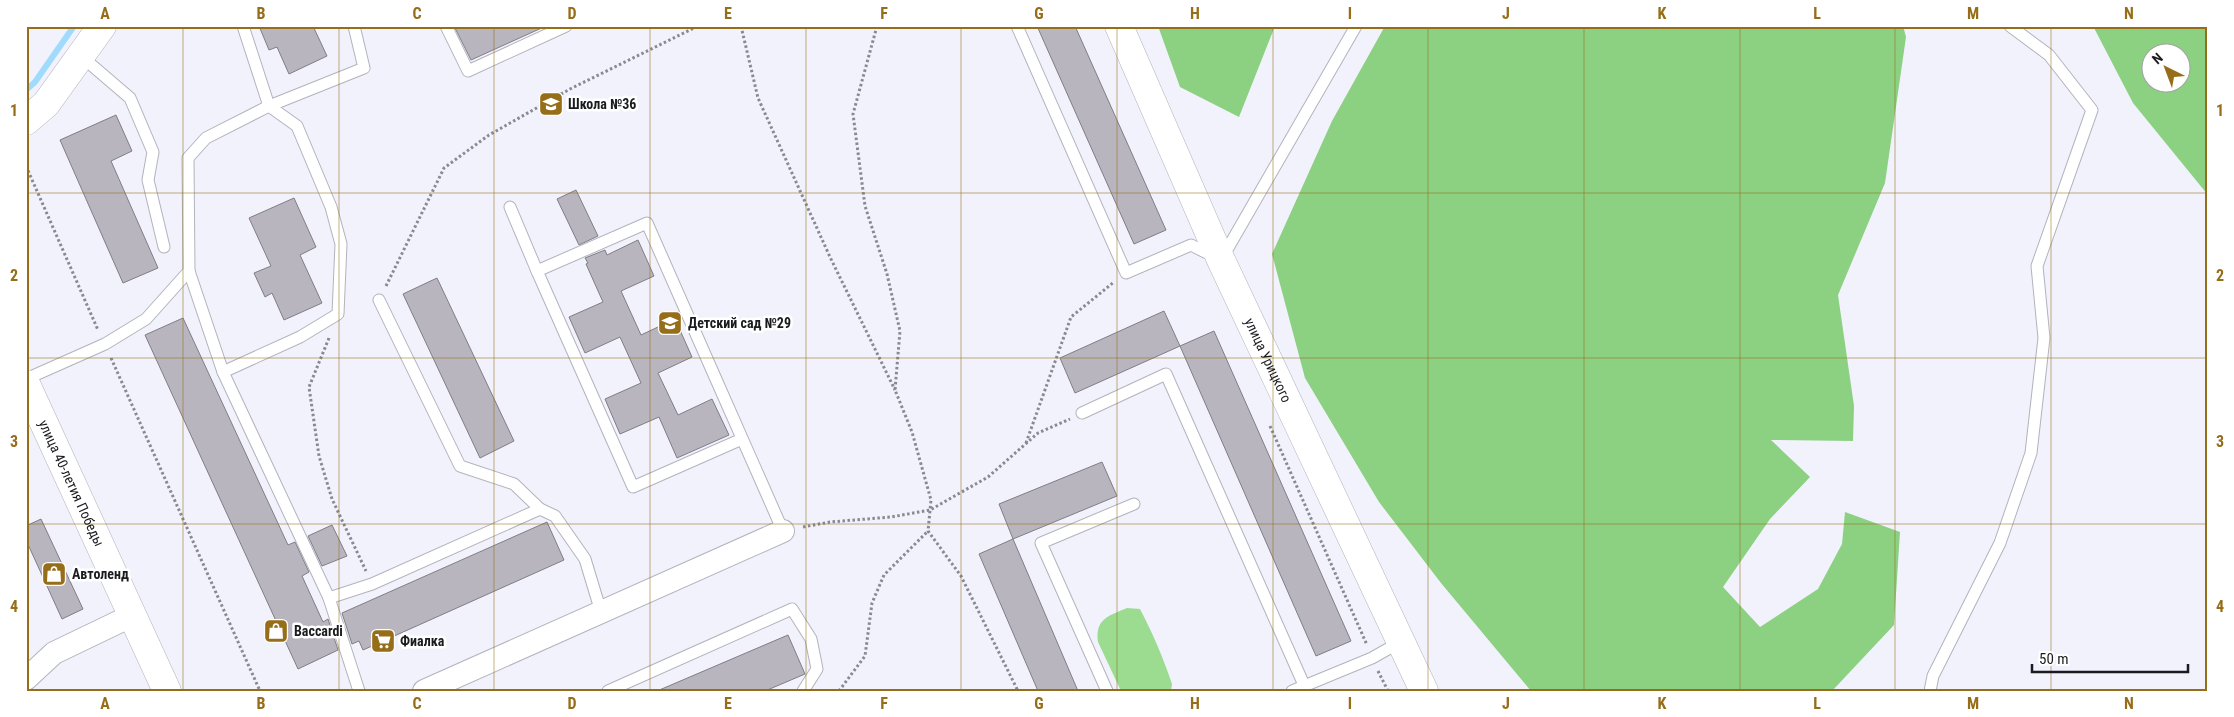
<svg xmlns="http://www.w3.org/2000/svg" width="2234" height="717" font-family="'Roboto Condensed',sans-serif">
<rect width="100%" height="100%" fill="#f1f2fc"/>
<!-- green -->
<path fill="#9bdc91" d="M 1127,608 L 1140,609 C 1153,634 1163,657 1172,684 L 1171,691 L 1121,691 L 1098,642 C 1095,619 1108,616 1127,608 Z"/>
<!-- forest -->
<g fill="#8cd082" fill-rule="evenodd">
<path d="M 1158,26 L 1275,26 L 1239,117 L 1180,87 Z"/>
<path d="M 1385,26 L 1903,26 L 1906,37 L 1885,183 L 1838,295 L 1854,406 L 1853,441 L 1771,440 L 1810,477 L 1770,519 L 1723,587 L 1760,627 L 1818,589 L 1842,544 L 1845,512 L 1900,532 L 1894,625 L 1832,691 L 1531,691 L 1441,583 L 1379,502 L 1305,378 L 1272,254 L 1332,121 Z"/>
<path d="M 2093,26 L 2208,26 L 2208,195 L 2133,103 ZM 2152,52 L 2182,52 L 2182,82 L 2152,82 Z"/>
</g>
<g fill="none" stroke-linecap="round" stroke-linejoin="round">
<!-- stream -->
<path stroke="#a0dbfd" stroke-width="6" d="M 26,90 L 35,82 L 74,26"/>
</g>
<!-- building -->
<g fill="#b9b5bf" stroke="#807d86">
<path d="M 259,26 L 313,26 L 327,56 L 289,74 L 277,47 L 269,50 Z"/>
<path d="M 454,26 L 546,26 L 471,60 Z"/>
<path d="M 1037,26 L 1075,26 L 1166,230 L 1134,244 Z"/>
<path d="M 116,115 L 132,151 L 111,161 L 158,268 L 123,283 L 60,140 Z"/>
<path d="M 576,190 L 598,236 L 579,245 L 557,199 Z"/>
<path d="M 294,198 L 316,247 L 300,255 L 322,303 L 284,320 L 272,293 L 265,297 L 254,273 L 271,266 L 249,218 Z"/>
<path d="M 638,240 L 654,276 L 621,291 L 641,335 L 675,319 L 692,357 L 658,373 L 678,415 L 712,399 L 729,435 L 677,458 L 659,417 L 620,434 L 605,399 L 641,383 L 620,337 L 585,353 L 569,317 L 603,302 L 586,264 L 588,263 L 585,258 L 605,250 L 607,255 Z"/>
<path d="M 437,278 L 514,441 L 480,458 L 403,294 Z"/>
<path d="M 1164,311 L 1180,346 L 1075,393 L 1060,358 Z"/>
<path d="M 183,318 L 288,545 L 295,542 L 309,572 L 302,576 L 323,622 L 328,619 L 338,650 L 298,669 L 145,335 Z"/>
<path d="M 1214,331 L 1351,641 L 1316,656 L 1180,346 Z"/>
<path d="M 1102,462 L 1117,496 L 1013,539 L 999,504 Z"/>
<path d="M 41,519 L 83,609 L 62,619 L 26,540 L 26,526 Z"/>
<path d="M 547,522 L 564,560 L 363,650 L 359,641 L 352,644 L 342,613 Z"/>
<path d="M 332,525 L 347,556 L 322,566 L 308,536 Z"/>
<path d="M 1013,539 L 1078,691 L 1038,691 L 979,554 Z"/>
<path d="M 788,635 L 805,674 L 765,691 L 657,691 Z"/>
</g>
<g fill="none" stroke-linecap="round" stroke-linejoin="round">
<defs>
<g id="service">
<path d="M 446,26 L 468,71 L 566,26"/>
<path d="M 1017,26 L 1126,273 L 1191,245 L 1221,260 L 1356,26"/>
<path d="M 81,56 L 130,98 L 153,152 L 148,180 L 164,247"/>
<path d="M 510,207 L 537,271"/>
<path d="M 189,271 L 223,372 L 329,598 L 359,691"/>
<path d="M 379,300 L 460,466 L 514,484 L 540,509"/>
<path d="M 223,372 L 300,337 L 338,314 L 341,244 L 331,207 L 297,126 L 269,106 L 243,26"/>
<path d="M 26,379 L 105,344 L 146,319 L 189,271 L 188,158 L 206,138 L 269,106 L 364,68 L 354,26"/>
<path d="M 1082,413 L 1166,374 L 1304,685"/>
<path d="M 742,439 L 633,487 L 537,271 L 647,223 C 692,326 738,428 783,531"/>
<path d="M 329,598 L 372,584 L 540,509 L 555,516 L 585,559 L 601,612"/>
<path d="M 608,691 L 792,609 L 811,639 L 817,669 L 803,691"/>
<path d="M 1107,691 L 1041,543 L 1134,504"/>
<path d="M 1292,691 L 1372,658 L 1402,641"/>
<path d="M 1930,691 L 1933,676 L 2000,543 L 2031,453 L 2044,338 L 2037,266 L 2092,110 L 2049,55 L 2010,26"/>
</g>
<g id="minor">
<path d="M 26,679 L 54,653 L 133,615"/>
<path d="M 424,691 L 783,531"/>
</g>
<g id="tertiary">
<path id="s1" d="M 1119,26 L 1221,260 L 1424,691"/>
<path d="M 26,121 L 46,104 L 102,26"/>
</g>
<g id="secondary">
<path id="s2" d="M 26,384 L 167,691"/>
</g>
</defs>
<!-- service casing -->
<use href="#service" stroke="#b2b3bd" stroke-width="13"/>
<!-- minor casing -->
<use href="#minor" stroke="#b2b3bd" stroke-width="24"/>
<!-- tertiary casing -->
<use href="#tertiary" stroke="#b2b3bd" stroke-width="29"/>
<!-- secondary casing -->
<use href="#secondary" stroke="#b2b3bd" stroke-width="29"/>
<!-- path -->
<g stroke="#898a91" stroke-width="3" stroke-dasharray="2.5 2.5" stroke-linecap="butt">
<path d="M 741,26 L 758,98 L 830,257 L 895,390"/>
<path d="M 877,26 L 853,114 L 865,206 L 887,274 L 900,331 L 895,390 L 912,432 L 931,500 L 928,531 L 961,576 L 1018,691"/>
<path d="M 26,166 L 98,330"/>
<path d="M 386,286 L 444,168 L 489,135 L 570,89 L 698,26"/>
<path d="M 329,338 L 309,387 L 319,456 L 332,499 L 366,571"/>
<path d="M 111,358 L 260,691"/>
<path d="M 1270,426 L 1367,645"/>
<path d="M 1026,443 L 1071,317 L 1114,282"/>
<path d="M 803,527 L 830,522 L 891,517 L 930,510 L 988,477 L 1038,433 L 1070,419"/>
<path d="M 1378,671 L 1388,691"/>
<path d="M 839,691 L 865,656 L 872,603 L 884,575 L 928,531"/>
</g>
<!-- service -->
<use href="#service" stroke="#fff" stroke-width="11"/>
<!-- minor -->
<use href="#minor" stroke="#fff" stroke-width="22"/>
<!-- tertiary -->
<use href="#tertiary" stroke="#fff" stroke-width="28"/>
<!-- secondary -->
<use href="#secondary" stroke="#fff" stroke-width="28"/>
</g>
<!-- grid -->
<path fill="none" stroke="#966d18" stroke-width="1" stroke-opacity="0.55" d="M 183,26 L 183,691M 339,26 L 339,691M 494,26 L 494,691M 650,26 L 650,691M 806,26 L 806,691M 961,26 L 961,691M 1117,26 L 1117,691M 1273,26 L 1273,691M 1428,26 L 1428,691M 1584,26 L 1584,691M 1740,26 L 1740,691M 1895,26 L 1895,691M 2051,26 L 2051,691M 26,193 L 2208,193M 26,358 L 2208,358M 26,524 L 2208,524"/>
<!-- icons -->
<defs>
<symbol id="school-square" viewBox="-11 -11 22 22"><rect x="-9" y="-9" width="18" height="18" rx="4" fill="#966d18" stroke="#fff"/><path d="M0-5L7-2L0 1L-7-2ZM-4 1L0 2.5L4 1V4Q0 6-4 4Z" fill="#fff"/></symbol>
<symbol id="shop-square" viewBox="-11 -11 22 22"><rect x="-9" y="-9" width="18" height="18" rx="4" fill="#966d18" stroke="#fff"/><path d="M-5-2.5h2.3a2.7 3.5 0 0 1 5.4 0H5L5.5 6h-11ZM-1.5-2.5h3a1.5 2.3 0 0 0-3 0Z" fill="#fff"/></symbol>
<symbol id="supermarket-square" viewBox="-11 -11 22 22"><rect x="-9" y="-9" width="18" height="18" rx="4" fill="#966d18" stroke="#fff"/><path d="M-6-5.5h2.5l.6 2H6L4.5 2H-2.5L-4.4-4H-6ZM-1.5 3.2a1.3 1.3 0 1 0 .1 0ZM3 3.2a1.3 1.3 0 1 0 .1 0Z" fill="#fff"/></symbol>
</defs>
<g fill-rule="evenodd">
<use href="#school-square" x="537" y="90" width="28" height="28"/>
<use href="#school-square" x="656" y="309" width="28" height="28"/>
<use href="#shop-square" x="40" y="560" width="28" height="28"/>
<use href="#shop-square" x="262" y="617" width="28" height="28"/>
<use href="#supermarket-square" x="369" y="627" width="28" height="28"/>
</g>
<g text-anchor="middle" stroke-width="5" stroke-linejoin="round" paint-order="stroke">
<!-- poi labels -->
<g font-size="14" font-weight="bold" fill="#1a1b1e" stroke="#fff" text-anchor="start">
<text x="568" y="109">Школа №36</text>
<text x="688" y="328">Детский сад №29</text>
<text x="72" y="579">Автоленд</text>
<text x="294" y="636">Baccardi</text>
<text x="400" y="646">Фиалка</text>
</g>
<!-- street labels -->
<g font-size="14" fill="#1a1b1e" stroke="#fff">
<text dy="5" stroke="none"><textPath href="#s1" startOffset="366">улица Урицкого</textPath></text>
<text dy="5" stroke="none"><textPath href="#s2" startOffset="109">улица 40-летия Победы</textPath></text>
</g>
</g>
<!-- border -->
<rect width="2234" height="717" fill="none" stroke="#ffffff" stroke-width="55"/>
<!-- north arrow -->
<g transform="translate(2166 68) rotate(318)"><circle r="24" fill="#ffffff" stroke="#a3a4a5"/>
<path d="M0-4L9 19L0 12L-9 19Z" fill="#966d18"/>
<text y="-8" font-size="14" font-weight="bold" text-anchor="middle" fill="#1a1b1e">N</text>
</g>
<!-- scale -->
<path d="M2032 664v8h156v-8" fill="none" stroke="#1a1b1e" stroke-width="2.5"/>
<text x="2039" y="664" font-size="15" fill="#1a1b1e" stroke="#ffffff" stroke-width="4" paint-order="stroke">50 m</text>
<rect x="28" y="28" width="2178" height="662" fill="none" stroke="#966d18" stroke-width="2"/>
<g font-size="16" text-anchor="middle" font-weight="bold" fill="#966d18">
<text x="105" y="19">A</text>
<text x="261" y="19">B</text>
<text x="417" y="19">C</text>
<text x="572" y="19">D</text>
<text x="728" y="19">E</text>
<text x="884" y="19">F</text>
<text x="1039" y="19">G</text>
<text x="1195" y="19">H</text>
<text x="1350" y="19">I</text>
<text x="1506" y="19">J</text>
<text x="1662" y="19">K</text>
<text x="1817" y="19">L</text>
<text x="1973" y="19">M</text>
<text x="2129" y="19">N</text>
<text x="14" y="116">1</text>
<text x="2220" y="116">1</text>
<text x="14" y="281">2</text>
<text x="2220" y="281">2</text>
<text x="14" y="447">3</text>
<text x="2220" y="447">3</text>
<text x="14" y="612">4</text>
<text x="2220" y="612">4</text>
<text x="105" y="709">A</text>
<text x="261" y="709">B</text>
<text x="417" y="709">C</text>
<text x="572" y="709">D</text>
<text x="728" y="709">E</text>
<text x="884" y="709">F</text>
<text x="1039" y="709">G</text>
<text x="1195" y="709">H</text>
<text x="1350" y="709">I</text>
<text x="1506" y="709">J</text>
<text x="1662" y="709">K</text>
<text x="1817" y="709">L</text>
<text x="1973" y="709">M</text>
<text x="2129" y="709">N</text>
</g>
</svg>
